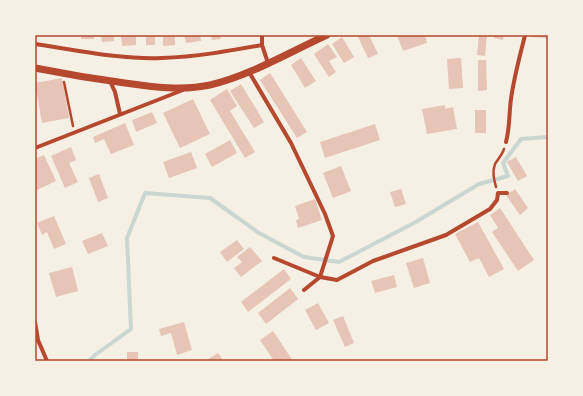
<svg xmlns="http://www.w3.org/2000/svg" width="583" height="396" font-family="'Golos Text',sans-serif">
<rect width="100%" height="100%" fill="#f6efe4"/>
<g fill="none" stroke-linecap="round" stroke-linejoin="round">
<!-- stream -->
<path stroke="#c9d6d2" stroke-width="4" d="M 89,361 L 95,355 L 131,329 L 127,238 L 145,193 L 210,198 L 259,233 L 304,257 L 339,262 L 414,223 L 479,184 L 508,176 L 503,163 L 521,139 L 548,137"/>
</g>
<!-- building -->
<g fill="#e6c5b7">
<rect x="81" y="35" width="13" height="4"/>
<path d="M 101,35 L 114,35 L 114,41 L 102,42 Z"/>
<path d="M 121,35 L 136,35 L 136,45 L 122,46 Z"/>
<rect x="146" y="35" width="9" height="10"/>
<path d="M 163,35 L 175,35 L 175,45 L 163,46 Z"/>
<path d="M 184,35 L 200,35 L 201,41 L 186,43 Z"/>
<path d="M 211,35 L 220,35 L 221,39 L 212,40 Z"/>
<path d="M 357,35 L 369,35 L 378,54 L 368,58 Z"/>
<path d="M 397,35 L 425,35 L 427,43 L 403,51 Z"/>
<path d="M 479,35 L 487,35 L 485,56 L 477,55 Z"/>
<path d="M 495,35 L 504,35 L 503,40 L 494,38 Z"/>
<path d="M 531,35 L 548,35 L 548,38 L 530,37 Z"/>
<path d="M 342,37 L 354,57 L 344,63 L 332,44 Z"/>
<path d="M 328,44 L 337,57 L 329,61 L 336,72 L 329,77 L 314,54 Z"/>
<path d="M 301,58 L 316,81 L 305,88 L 291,65 Z"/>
<path d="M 461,58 L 463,88 L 449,89 L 447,59 Z"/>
<path d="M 478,60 L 486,60 L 487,90 L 478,91 Z"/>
<path d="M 270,73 L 307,132 L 297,138 L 260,80 Z"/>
<path d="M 62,78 L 69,118 L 42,123 L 35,83 Z"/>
<path d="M 241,84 L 264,122 L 254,128 L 230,91 Z"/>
<path d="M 227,89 L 237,106 L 230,111 L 255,152 L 245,158 L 210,100 Z"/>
<path d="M 193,99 L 210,134 L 180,148 L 163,113 Z"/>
<path d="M 445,105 L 445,109 L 453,107 L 457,129 L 427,134 L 422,109 Z"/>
<rect x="475" y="110" width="11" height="23"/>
<path d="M 152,112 L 157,123 L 136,132 L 132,120 Z"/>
<path d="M 125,123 L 134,145 L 111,154 L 104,139 L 95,143 L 93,137 Z"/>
<path d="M 375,124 L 380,140 L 325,158 L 320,142 Z"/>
<path d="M 230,140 L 237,153 L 212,167 L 205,154 Z"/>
<path d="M 71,147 L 76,160 L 69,163 L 78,182 L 65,188 L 51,156 Z"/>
<path d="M 191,152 L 197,168 L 169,178 L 163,162 Z"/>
<path d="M 44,155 L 56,181 L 35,191 L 35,159 Z"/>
<path d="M 516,157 L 527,176 L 518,181 L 507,162 Z"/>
<path d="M 341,166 L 351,191 L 333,198 L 323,173 Z"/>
<path d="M 99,174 L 108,198 L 98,202 L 89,178 Z"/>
<path d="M 401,189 L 406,204 L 395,207 L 390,192 Z"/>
<path d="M 515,189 L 528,208 L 520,215 L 506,195 Z"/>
<path d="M 315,199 L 322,220 L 298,228 L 296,220 L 299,219 L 295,206 Z"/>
<path d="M 500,208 L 534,260 L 518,271 L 492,232 L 498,228 L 490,215 Z"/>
<path d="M 54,216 L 66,244 L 54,249 L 47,232 L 42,235 L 37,223 Z"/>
<path d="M 478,222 L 504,269 L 489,277 L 479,258 L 470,262 L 455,234 Z"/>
<path d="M 102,233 L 108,246 L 88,254 L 82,241 Z"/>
<path d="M 237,240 L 244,249 L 227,262 L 220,252 Z"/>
<path d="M 250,247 L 262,261 L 241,277 L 234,268 L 242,262 L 237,257 Z"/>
<path d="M 423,258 L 430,283 L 414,288 L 406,263 Z"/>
<path d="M 72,267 L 78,291 L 56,297 L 49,273 Z"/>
<path d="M 284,269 L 291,279 L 248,312 L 241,302 Z"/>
<path d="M 394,275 L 397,287 L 375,293 L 371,281 Z"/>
<path d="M 290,288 L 298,299 L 266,324 L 258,313 Z"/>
<path d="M 318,303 L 329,323 L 316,330 L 305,310 Z"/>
<path d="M 343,316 L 354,343 L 345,347 L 333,320 Z"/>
<path d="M 184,322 L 192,350 L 177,355 L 171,333 L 161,336 L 159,329 Z"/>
<path d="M 273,331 L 293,361 L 274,361 L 260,340 Z"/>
<rect x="127" y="352" width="11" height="9"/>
<path d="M 218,353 L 224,361 L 209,361 L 208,359 Z"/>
</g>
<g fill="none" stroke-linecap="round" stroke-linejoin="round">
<!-- path -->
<g stroke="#b5482f" stroke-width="2.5">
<path d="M 64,82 L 73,126"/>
<path d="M 496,187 C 494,179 492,172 495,164 C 498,159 502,155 504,149"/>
</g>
<!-- minor -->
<g stroke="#b5482f" stroke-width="4">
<path d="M 262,35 L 262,45 L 268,63"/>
<path d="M 35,44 C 76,50 122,60 162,58 C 196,57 229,51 262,45"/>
<path d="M 249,72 L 291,143 L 325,214 L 333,236 L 320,277 L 304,290"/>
<path d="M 110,81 L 115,92 L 120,114"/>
<path d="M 506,142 C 510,127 509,113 511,99 C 514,77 520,56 525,35"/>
<path d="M 35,148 L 183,90"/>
<path d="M 274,258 L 320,277 L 337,280 L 373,261 L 446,235 L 490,209 L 497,200 L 498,193 L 507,193"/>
<path d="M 35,322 L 38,340 L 47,361"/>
</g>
<!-- tertiary -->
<path stroke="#b5482f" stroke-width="7" d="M 35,68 C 65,74 95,79 125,83 C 153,87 182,91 210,85 C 249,76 290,52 327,35"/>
</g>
<!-- border -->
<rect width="583" height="396" fill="none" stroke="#f6efe4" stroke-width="72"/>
<rect x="36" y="36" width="511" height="324" fill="none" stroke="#b5482f" stroke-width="1.5"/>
</svg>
